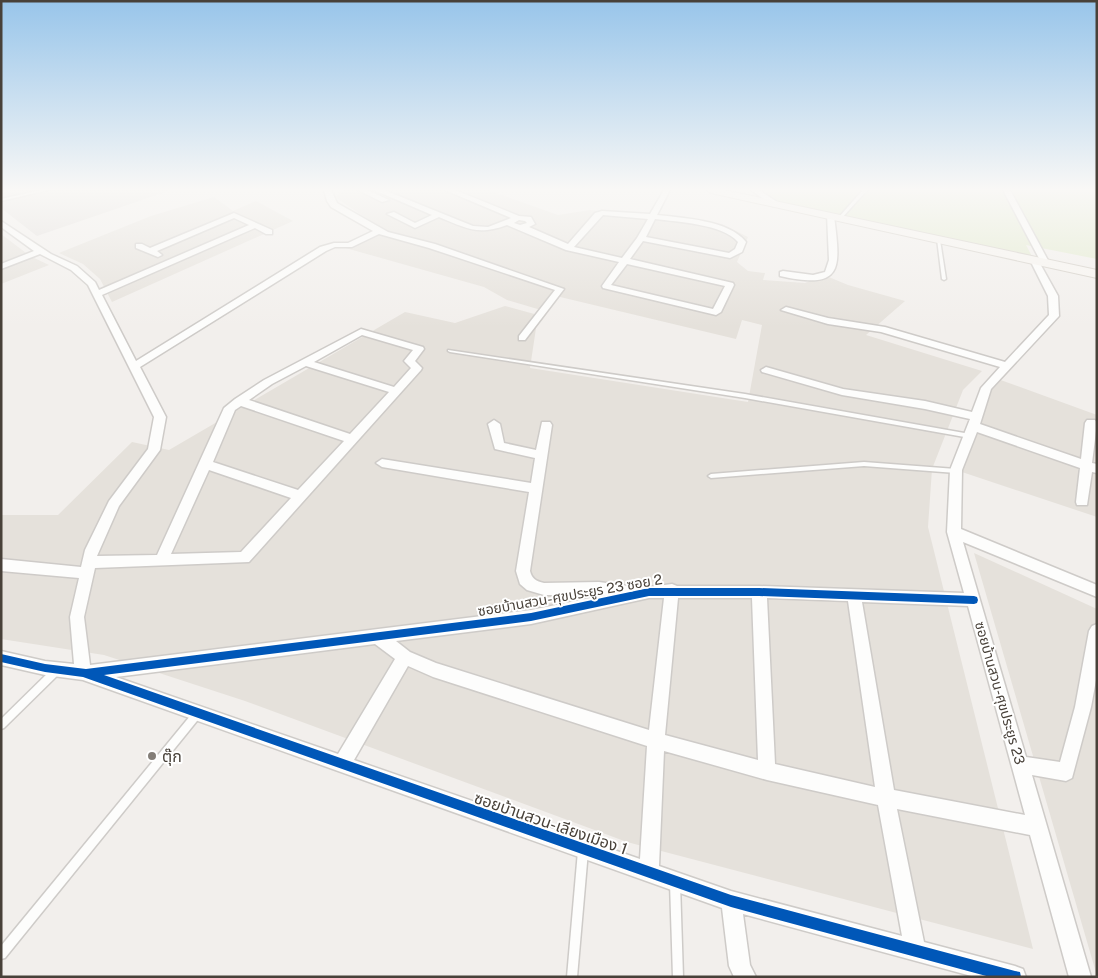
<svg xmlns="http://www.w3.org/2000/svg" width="1098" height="978" font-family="'Public Sans','Noto Sans Thai',sans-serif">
<rect width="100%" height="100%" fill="#f2efec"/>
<!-- residential -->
<g fill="#e5e1db">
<path d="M 344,190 L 488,190 L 558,215 L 590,210 L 722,224 L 748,237 L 737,262 L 748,271 L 765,273 L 763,280 L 805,283 L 824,275 L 848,285 L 905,301 L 866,335 L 982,371 L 963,390 L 932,469 L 928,527 L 1033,949 L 627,842 L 245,701 L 104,655 L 1,639 L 1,515 L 58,515 L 132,442 L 169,450 L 405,312 L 455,323 L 505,306 L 538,315 L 530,368 L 748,402 L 762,325 L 742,320 L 736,339 L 556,296 L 541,310 L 507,300 L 484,287 L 342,247 L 382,229 L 335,197 Z"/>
<path d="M 214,197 L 233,211 L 256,201 L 293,221 L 112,302 L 100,279 L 83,264 L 59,253 L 151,216 Z"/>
<path d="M 1,234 L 30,256 L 49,265 L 1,284 Z"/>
<path d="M 995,378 L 1097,415 L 1097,517 L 956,470 Z"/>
<path d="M 974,553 L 1097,609 L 1097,976 Z"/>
</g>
<!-- industrial -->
<path fill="#e2dedb" d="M 1,190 L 171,190 L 37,236 L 1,208 Z"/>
<!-- green -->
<path fill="#e2eace" d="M 755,190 L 1097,190 L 1097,259 L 1026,245 L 1035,262 L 776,204 Z"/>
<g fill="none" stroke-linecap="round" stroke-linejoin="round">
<defs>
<g id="lane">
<path d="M 42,190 L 48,190 L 1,201 L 1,199 Z"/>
<path d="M 863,190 L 867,190 L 841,219 L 839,219 L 839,217 Z"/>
<path d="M 937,239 L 940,240 L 946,279 L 944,280 L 942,279 Z"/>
<path d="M 448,350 L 745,394 L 970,434 L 973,436 L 970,438 L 745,398 L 450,352 L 448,351 Z"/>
<path d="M 864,462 L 956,469 L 959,471 L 956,473 L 864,466 L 711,478 L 708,476 L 711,474 Z"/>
<path d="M 57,666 L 60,667 L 61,670 L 60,673 L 4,728 L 1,729 L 1,719 L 54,667 Z"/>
<path d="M 198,709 L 201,710 L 202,713 L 201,716 L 5,958 L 1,959 L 1,946 L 195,710 Z"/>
<path d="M 583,846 L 586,848 L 588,851 L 577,977 L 567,977 L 578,851 L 580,848 Z"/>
<path d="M 675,878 L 678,880 L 680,883 L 683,977 L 673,977 L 670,883 L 672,880 Z"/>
</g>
<g id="street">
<path d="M 324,190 L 331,190 L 337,203 L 388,232 L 435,244 L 564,289 L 525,340 L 519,340 L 519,336 L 555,290 L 429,248 L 379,234 L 352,247 L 335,247 L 326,251 L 140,367 L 166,417 L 160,450 L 119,506 L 97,556 L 157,555 L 224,408 L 235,399 L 264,380 L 361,329 L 423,347 L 424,349 L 415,361 L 422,368 L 421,370 L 249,562 L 95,568 L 84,617 L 90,665 L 531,610 L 605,595 L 544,595 L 527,590 L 520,584 L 516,571 L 529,492 L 382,467 L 376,463 L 382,459 L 531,483 L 535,458 L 495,449 L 488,424 L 494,420 L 500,424 L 504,443 L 536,450 L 542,422 L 550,422 L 552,425 L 530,571 C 532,579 536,581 544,583 L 599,582 L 628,586 L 634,589 L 672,584 L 677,586 L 759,586 L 964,593 L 947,532 L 950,470 L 970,419 L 925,409 L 842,395 L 762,372 L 761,370 L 766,367 L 843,389 L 925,401 L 972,412 L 981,388 L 1000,367 L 881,332 L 828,324 L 781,310 L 786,307 L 828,318 L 885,327 L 1005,362 L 1049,315 L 1048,296 L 1031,262 L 1038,260 L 1058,296 L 1059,316 L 991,389 L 980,424 L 1081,459 L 1085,423 L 1087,420 L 1095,420 L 1097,423 L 1092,463 L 1097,464 L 1097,473 L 1092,472 L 1087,505 L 1077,505 L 1076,502 L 1080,468 L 977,432 L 962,470 L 961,529 L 1097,585 L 1097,597 L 963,542 L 1026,757 L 1060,762 L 1075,707 L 1089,631 L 1092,626 L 1097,624 L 1097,675 L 1091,707 L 1072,778 L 1066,781 L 1032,775 L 1091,977 L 1069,977 L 1030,835 L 897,809 L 924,942 L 1015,966 L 1023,969 L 1026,977 L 975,977 L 743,914 L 750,965 L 756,977 L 734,977 L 729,966 L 722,908 L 83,680 L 45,675 L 1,665 L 1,651 L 45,661 L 74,664 L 70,617 L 79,578 L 1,571 L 1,559 L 81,567 L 85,550 L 109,501 L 148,449 L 154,417 L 88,285 L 71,270 L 40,254 L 1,269 L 1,264 L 34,251 L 1,227 L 1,221 L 51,254 L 77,266 L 95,282 L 99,290 L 249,225 L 234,218 L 157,251 L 162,255 L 158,257 L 136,248 L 136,244 L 142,244 L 150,248 L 234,213 L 272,230 L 272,234 L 266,234 L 255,228 L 102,295 L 136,361 L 320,247 L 334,243 L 348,243 L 373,231 L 331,207 L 327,201 ZM 362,335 L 413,350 L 404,361 L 411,368 L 394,387 L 314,362 ZM 306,366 L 389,392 L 350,434 L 249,400 L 272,384 ZM 241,406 L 344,441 L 298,490 L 213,462 L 235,410 ZM 209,470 L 291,498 L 241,552 L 171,554 ZM 649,598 L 664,598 L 649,730 L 436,663 L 410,652 L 396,641 L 531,624 ZM 678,598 L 752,598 L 758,760 L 665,735 ZM 767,598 L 848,601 L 875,787 L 775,764 ZM 862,602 L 968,606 L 1025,815 L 894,790 ZM 375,644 L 395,659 L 338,754 L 116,677 ZM 408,666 L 433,677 L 647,746 L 640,859 L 354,760 ZM 664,751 L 767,780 L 878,805 L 902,936 L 731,891 L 659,866 Z"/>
<path d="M 358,190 L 367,190 L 389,200 L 382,202 Z"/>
<path d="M 374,190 L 384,190 L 473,226 L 488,227 L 511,218 L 445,190 L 455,190 L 519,216 L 531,217 L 535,224 L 529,227 L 568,244 L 595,213 L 602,211 L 650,214 L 664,190 L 670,190 L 657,215 C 683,218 729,220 746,242 L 742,252 L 730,258 L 643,241 L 630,259 L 733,283 L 734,285 L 721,312 L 716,315 L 603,288 L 602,286 L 619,262 L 566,250 L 507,225 C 477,236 466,228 439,217 L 415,228 L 387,214 L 394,212 L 415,223 L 432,215 ZM 603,215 L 648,219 L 637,238 L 622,258 L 574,247 ZM 655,219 C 678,222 723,224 738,242 L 735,249 L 729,253 L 646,237 ZM 519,220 L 525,221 L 527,223 L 520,225 L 514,223 ZM 627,264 L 725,286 L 713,309 L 611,285 Z"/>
<path d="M 751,190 L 759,190 L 780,204 L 773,206 Z"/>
<path d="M 1003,190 L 1010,190 L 1050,264 L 1049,266 L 1042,264 Z"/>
<path d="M 827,214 L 834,216 C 841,270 843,290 780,276 L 780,272 L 783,271 L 813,275 L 825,272 L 829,260 Z"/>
</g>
<path id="secondary" d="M 706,190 L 724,190 L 1097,270 L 1097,278 L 711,193 Z"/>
</defs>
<!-- lane casing -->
<use href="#lane" stroke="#cecbc8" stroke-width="3"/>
<!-- street casing -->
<use href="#street" stroke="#cecbc8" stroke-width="3"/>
<!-- secondary casing -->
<use href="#secondary" stroke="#d0cbc3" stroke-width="2"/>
<!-- lane -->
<use href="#lane" fill="#fdfdfc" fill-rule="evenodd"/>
<!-- street -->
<use href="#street" fill="#fdfdfc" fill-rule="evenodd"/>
<!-- secondary -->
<use href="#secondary" fill="#f7f4f0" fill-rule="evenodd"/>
<defs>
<path id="cycleway" d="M 649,588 L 759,588 L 974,596 L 977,597 L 978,600 L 977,603 L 974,604 L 759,596 L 649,596 L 531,621 L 104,675 L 731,895 L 1015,971 L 1020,972 L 1021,977 L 990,977 L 731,907 L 83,677 L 45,672 L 1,662 L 1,654 L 45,664 L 86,669 L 531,613 Z"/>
</defs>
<!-- cycleway casing -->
<use href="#cycleway" stroke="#fff" stroke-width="3"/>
<!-- cycleway -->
<use href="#cycleway" fill="#0057b8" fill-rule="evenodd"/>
</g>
<!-- sky -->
<linearGradient id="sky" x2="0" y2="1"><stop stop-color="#98c5ea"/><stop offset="0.58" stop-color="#f9f8f6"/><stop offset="1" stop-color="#f9f8f6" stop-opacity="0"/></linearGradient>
<rect width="1098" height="327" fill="url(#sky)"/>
<!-- markers -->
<circle fill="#847e78" stroke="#fff" stroke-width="2" cx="152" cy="756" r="5"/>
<g text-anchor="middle" stroke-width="4" stroke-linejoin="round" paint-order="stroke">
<!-- street labels -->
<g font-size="14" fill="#484139" stroke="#fff">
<text transform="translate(570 595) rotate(-10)" y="5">ซอยบ้านสวน-ศุขประยูร 23 ซอย 2</text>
<text transform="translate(1000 693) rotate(74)" y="5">ซอยบ้านสวน-ศุขประยูร 23</text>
</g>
<!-- near-poi labels -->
<g font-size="16" fill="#484139" stroke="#fff" text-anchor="start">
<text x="162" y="762">ตุ๊ก</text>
</g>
<!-- near-street labels -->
<g font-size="16" fill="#484139" stroke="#fff">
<text transform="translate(551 823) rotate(19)" y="6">ซอยบ้านสวน-เลียงเมือง 1</text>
</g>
</g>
<!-- border -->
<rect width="1098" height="978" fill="none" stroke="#484139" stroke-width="5"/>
</svg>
